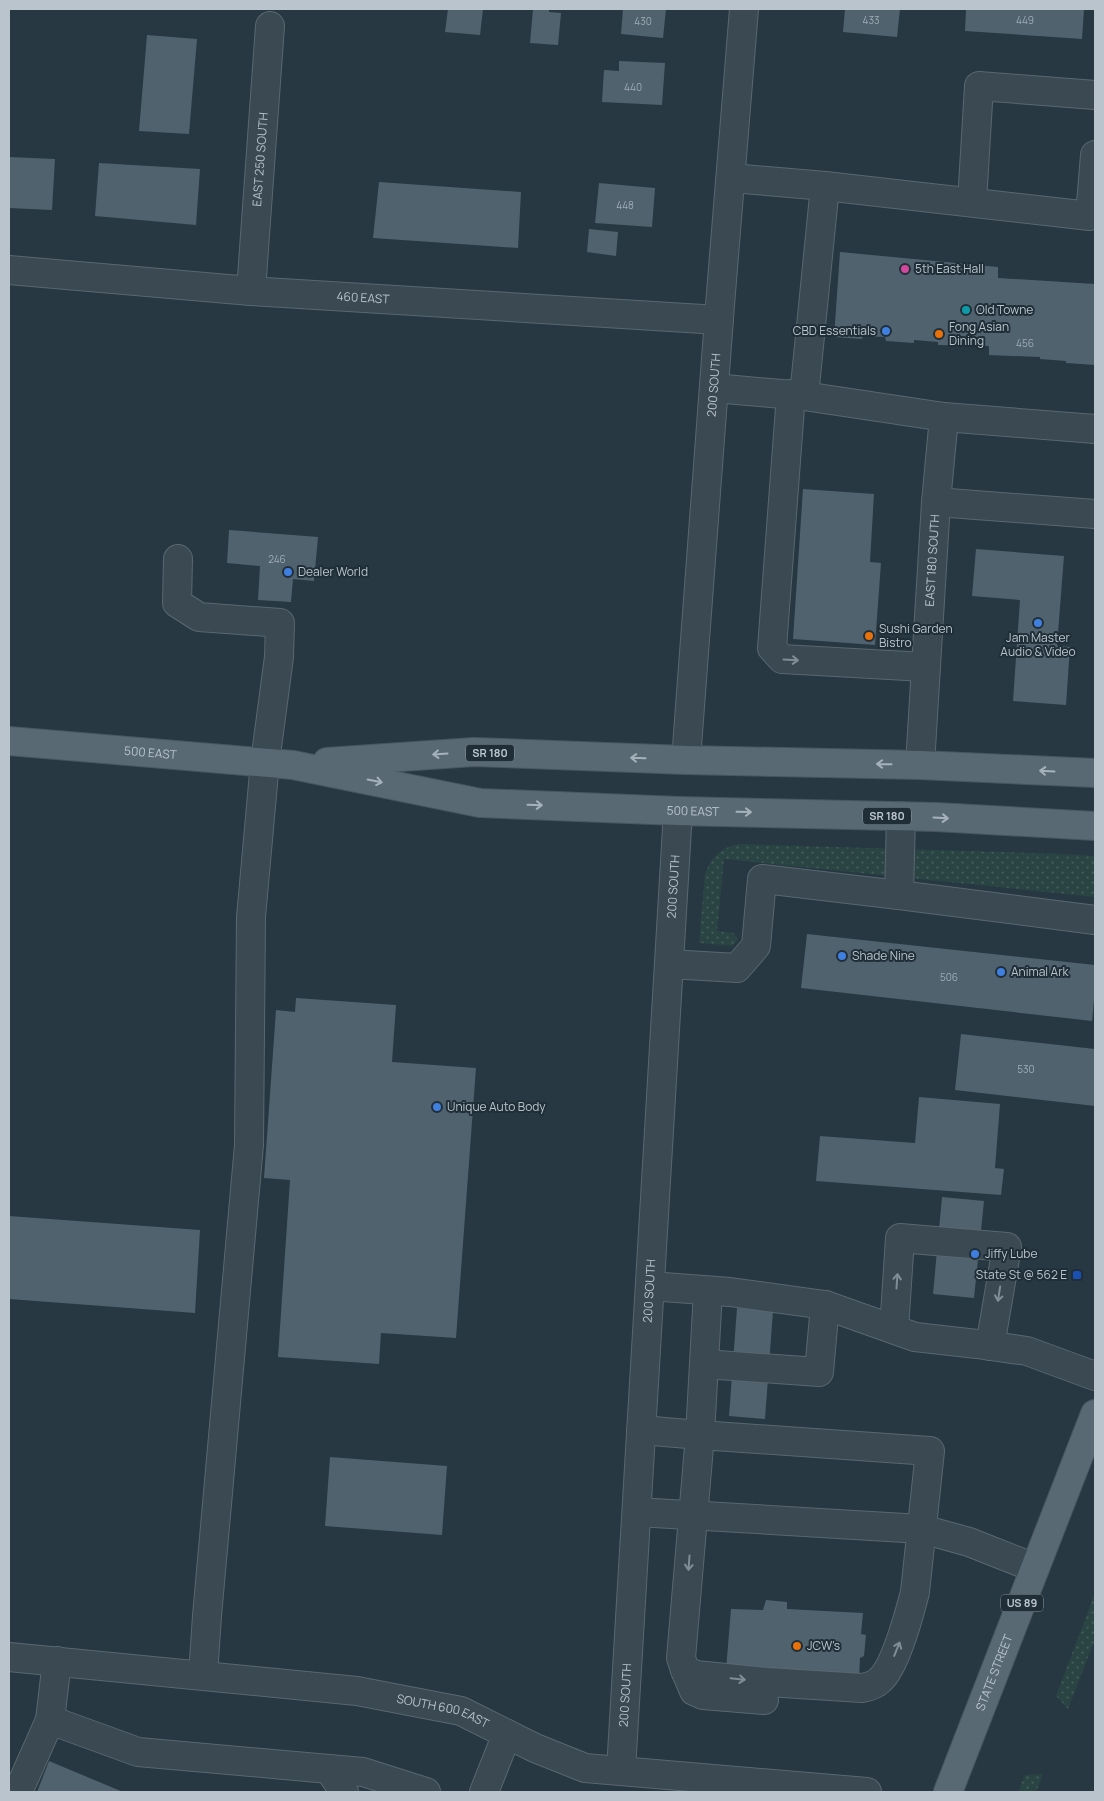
<svg xmlns="http://www.w3.org/2000/svg" width="1104" height="1801" font-family="Manrope,sans-serif">
<defs>
<pattern id="grass-dots" width="8" height="8" patternUnits="userSpaceOnUse" patternTransform="scale(1.25)"><rect width="8" height="8" fill="#294442"/><path d="M2 2h.1M6 6h.1" fill="none" stroke="#465d5c" stroke-width="1.8" stroke-linecap="round"/></pattern>
</defs>
<rect width="100%" height="100%" fill="#273843"/>
<!-- grass -->
<g fill="url(#grass-dots)">
<path d="M 739,844 L 1063,854 L 1095,856 L 1095,897 L 724,859 L 717,931 L 734,933 L 738,940 L 732,946 L 699,943 L 705,874 C 712,856 721,848 739,844 Z"/>
<path d="M 1095,1593 L 1095,1639 L 1068,1709 L 1056,1696 Z"/>
<path d="M 1043,1774 L 1036,1792 L 1018,1792 L 1025,1775 Z"/>
</g>
<!-- building -->
<g fill="#50626e">
<path d="M 448,9 L 483,9 L 480,35 L 445,32 Z"/>
<path d="M 533,9 L 549,9 L 549,12 L 561,13 L 558,45 L 530,43 Z"/>
<path d="M 623,9 L 666,9 L 663,38 L 621,34 Z"/>
<path d="M 845,9 L 900,9 L 897,37 L 843,32 Z"/>
<path d="M 966,9 L 1084,9 L 1082,39 L 965,31 Z"/>
<path d="M 147,35 L 197,39 L 189,134 L 139,131 Z"/>
<path d="M 619,61 L 665,63 L 662,105 L 602,102 L 604,70 L 619,71 Z"/>
<path d="M 9,157 L 55,159 L 52,210 L 9,208 Z"/>
<path d="M 99,163 L 200,169 L 196,225 L 95,216 Z"/>
<path d="M 379,182 L 521,192 L 518,248 L 373,238 Z"/>
<path d="M 599,183 L 655,188 L 652,227 L 595,223 Z"/>
<path d="M 589,229 L 618,232 L 616,256 L 587,252 Z"/>
<path d="M 840,252 L 998,267 L 998,278 L 1095,284 L 1095,365 L 1066,363 L 1066,361 L 1040,359 L 1040,357 L 989,355 L 989,346 L 938,345 L 938,342 L 914,340 L 914,343 L 886,341 L 885,337 L 863,336 L 862,339 L 834,337 Z"/>
<path d="M 803,489 L 874,494 L 870,562 L 881,563 L 875,645 L 793,639 Z"/>
<path d="M 229,530 L 318,537 L 314,581 L 293,579 L 291,602 L 258,600 L 260,566 L 227,563 Z"/>
<path d="M 976,549 L 1064,556 L 1057,646 L 1070,647 L 1066,705 L 1013,701 L 1020,600 L 972,596 Z"/>
<path d="M 807,934 L 1095,965 L 1095,989 L 1092,1021 L 801,988 Z"/>
<path d="M 296,998 L 396,1005 L 392,1062 L 476,1068 L 456,1338 L 381,1333 L 379,1364 L 278,1357 L 290,1180 L 264,1178 L 276,1010 L 295,1012 Z"/>
<path d="M 961,1034 L 1095,1049 L 1095,1106 L 955,1090 Z"/>
<path d="M 919,1097 L 1000,1104 L 995,1168 L 1004,1169 L 1001,1195 L 816,1181 L 820,1136 L 915,1143 Z"/>
<path d="M 942,1197 L 984,1201 L 974,1298 L 933,1294 Z"/>
<path d="M 9,1216 L 200,1230 L 195,1313 L 9,1299 Z"/>
<path d="M 737,1308 L 773,1311 L 765,1419 L 729,1416 Z"/>
<path d="M 330,1457 L 447,1466 L 442,1535 L 325,1526 Z"/>
<path d="M 766,1600 L 787,1602 L 787,1609 L 863,1613 L 861,1634 L 866,1635 L 864,1656 L 860,1658 L 859,1680 L 726,1670 L 731,1609 L 763,1610 Z"/>
<path d="M 49,1761 L 123,1792 L 37,1792 Z"/>
</g>
<g fill="none" stroke-linecap="round" stroke-linejoin="round">
<defs>
<g id="minor">
<path d="M 731,178 L 825,186 L 804,396"/>
<path d="M 825,186 L 1090,216 L 1095,155"/>
<path d="M 972,202 L 979,86 L 1095,95"/>
<path id="s1" d="M 9,270 L 251,291 L 719,320"/>
<path id="s2" d="M 251,291 L 270,26"/>
<path d="M 714,388 L 804,396 L 944,417 L 1095,429"/>
<path d="M 791,394 L 772,648 L 782,659 L 925,667"/>
<path d="M 936,502 L 1095,514"/>
<path d="M 178,559 L 177,603 L 199,617 L 280,623 L 279,657 L 265,762 L 251,917 L 249,1145 L 207,1616 L 203,1675"/>
<path id="s3" d="M 686,760 L 720,305 L 744,9"/>
<path id="s4" d="M 920,765 L 936,502 L 944,417"/>
<path d="M 901,816 L 899,895 L 1095,920"/>
<path d="M 669,964 L 737,968 L 756,946 L 762,879 L 899,895"/>
<path d="M 650,1286 L 730,1292 L 825,1305 L 915,1337 L 977,1344 L 1027,1351 L 1095,1376"/>
<path d="M 894,1329 L 900,1238 L 1007,1247 L 990,1346"/>
<path d="M 704,1364 L 819,1372 L 825,1305"/>
<path d="M 641,1430 L 700,1435 L 930,1451 L 915,1592 C 910,1612 895,1667 880,1680 C 875,1685 868,1687 862,1688 L 767,1682 L 696,1675 L 685,1670 L 681,1658 L 700,1435 L 708,1291"/>
<path d="M 637,1512 L 922,1529 L 969,1542 L 1035,1568"/>
<path id="s5" d="M 9,1657 L 357,1691 L 461,1711 L 535,1748 L 585,1768 L 867,1792"/>
<path d="M 685,1670 L 694,1691 L 703,1695 L 764,1700"/>
<path d="M 50,1720 L 138,1752 L 363,1772 L 426,1792"/>
<path d="M 329,1769 L 344,1792"/>
<path id="s6" d="M 621,1770 L 678,811"/>
<path d="M 18,1792 L 50,1720 L 57,1661"/>
<path d="M 484,1792 L 507,1734"/>
</g>
<g id="major">
<path id="s7" d="M 9,741 L 293,765 L 480,803 L 678,811 L 936,817 L 1095,826"/>
<path d="M 327,762 L 474,752 L 686,760 L 920,765 L 1095,773"/>
<path id="s8" d="M 948,1792 L 1095,1414"/>
</g>
</defs>
<!-- minor casing -->
<use href="#minor" stroke="#5a6770" stroke-width="30"/>
<!-- major casing -->
<use href="#major" stroke="#48555f" stroke-width="30"/>
<!-- minor -->
<use href="#minor" stroke="#3b4953" stroke-width="28"/>
<!-- major -->
<use href="#major" stroke="#596973" stroke-width="28"/>
</g>
<!-- one-way arrows -->
<defs><path id="oneway-shaft" d="M-6 0H5M1.5-3L5.5 0L1.5 3" fill="none" stroke-width="1.6" stroke-linecap="round" stroke-linejoin="round" transform="scale(1.25)"/></defs>
<g stroke="#808d96">
<use href="#oneway-shaft" transform="translate(791 660) rotate(3)"/>
<use href="#oneway-shaft" transform="translate(897 1281) rotate(-86)"/>
<use href="#oneway-shaft" transform="translate(999 1294) rotate(99)"/>
<use href="#oneway-shaft" transform="translate(689 1563) rotate(94)"/>
<use href="#oneway-shaft" transform="translate(897 1649) rotate(-68)"/>
<use href="#oneway-shaft" transform="translate(738 1679) rotate(6)"/>
</g>
<g stroke="#a6b2bb">
<use href="#oneway-shaft" transform="translate(440 754) rotate(176)"/>
<use href="#oneway-shaft" transform="translate(638 758) rotate(-178)"/>
<use href="#oneway-shaft" transform="translate(884 764) rotate(-179)"/>
<use href="#oneway-shaft" transform="translate(1047 771) rotate(-177)"/>
<use href="#oneway-shaft" transform="translate(375 781) rotate(11)"/>
<use href="#oneway-shaft" transform="translate(535 805) rotate(2)"/>
<use href="#oneway-shaft" transform="translate(744 812) rotate(1)"/>
<use href="#oneway-shaft" transform="translate(941 818) rotate(3)"/>
</g>
<!-- markers -->
<circle fill="#d1479c" stroke="#202e38" stroke-width="2" cx="905" cy="269" r="5"/>
<circle fill="#0f9aa8" stroke="#202e38" stroke-width="2" cx="966" cy="310" r="5"/>
<g fill="#3f7fe0" stroke="#202e38" stroke-width="2">
<circle cx="886" cy="331" r="5"/>
<circle cx="288" cy="572" r="5"/>
<circle cx="1038" cy="623" r="5"/>
<circle cx="842" cy="956" r="5"/>
<circle cx="1001" cy="972" r="5"/>
<circle cx="437" cy="1107" r="5"/>
<circle cx="975" cy="1254" r="5"/>
</g>
<g fill="#e8710a" stroke="#202e38" stroke-width="2">
<circle cx="939" cy="334" r="5"/>
<circle cx="869" cy="636" r="5"/>
<circle cx="797" cy="1646" r="5"/>
</g>
<rect fill="#1a4fb4" stroke="#202e38" stroke-width="2" x="1072" y="1270" width="10" height="10" rx="2.5"/>
<g text-anchor="middle" stroke-width="4" stroke-linejoin="round" paint-order="stroke">
<!-- number labels -->
<g font-size="10" fill="#9facb5">
<text x="871" y="24">433</text>
<text x="1025" y="24">449</text>
<text x="643" y="25">430</text>
<text x="633" y="91">440</text>
<text x="625" y="209">448</text>
<text x="1025" y="347">456</text>
<text x="277" y="563">246</text>
<text x="949" y="981">506</text>
<text x="1026" y="1073">530</text>
</g>
<!-- shield labels -->
<g fill="#202e38" stroke="#8b97a0" stroke-width="1">
<rect x="466" y="744.5" width="48" height="17" rx="4"/>
<rect x="863" y="807.5" width="48" height="17" rx="4"/>
<rect x="1001" y="1594.5" width="42" height="17" rx="4"/>
</g>
<g font-size="11" font-weight="bold" fill="#b9c4cd">
<text x="490" y="757">SR 180</text>
<text x="887" y="820">SR 180</text>
<text x="1022" y="1607">US 89</text>
</g>
<!-- street labels -->
<g font-size="12" fill="#b9c4cd" stroke="#202e38">
<text dy="4" stroke="none"><textPath href="#s2" startOffset="132">EAST 250 SOUTH</textPath></text>
<text dy="4" stroke="none"><textPath href="#s1" startOffset="355">460 EAST</textPath></text>
<text dy="4" stroke="none"><textPath href="#s3" startOffset="376">200 SOUTH</textPath></text>
<text dy="4" stroke="none"><textPath href="#s4" startOffset="205">EAST 180 SOUTH</textPath></text>
<text dy="4" stroke="none"><textPath href="#s7" startOffset="142">500 EAST</textPath></text>
<text dy="4" stroke="none"><textPath href="#s7" startOffset="689">500 EAST</textPath></text>
<text dy="4" stroke="none"><textPath href="#s6" startOffset="885">200 SOUTH</textPath></text>
<text dy="4" stroke="none"><textPath href="#s6" startOffset="480">200 SOUTH</textPath></text>
<text dy="4" stroke="none"><textPath href="#s8" startOffset="128">STATE STREET</textPath></text>
<text dy="4" stroke="none"><textPath href="#s6" startOffset="75">200 SOUTH</textPath></text>
<text dy="4" stroke="none"><textPath href="#s5" startOffset="438">SOUTH 600 EAST</textPath></text>
</g>
<!-- poi labels -->
<g font-size="12" fill="#b9c4cd" stroke="#202e38" text-anchor="start">
<text x="915" y="273">5th East Hall</text>
<text x="976" y="314">Old Towne</text>
<text x="949" y="331">Fong Asian<tspan x="949" dy="14">Dining</tspan></text>
<text x="876" y="335" text-anchor="end">CBD Essentials</text>
<text x="298" y="576">Dealer World</text>
<text x="879" y="633">Sushi Garden<tspan x="879" dy="14">Bistro</tspan></text>
<text x="1038" y="642" text-anchor="middle">Jam Master<tspan x="1038" dy="14">Audio &amp; Video</tspan></text>
<text x="852" y="960">Shade Nine</text>
<text x="1011" y="976">Animal Ark</text>
<text x="447" y="1111">Unique Auto Body</text>
<text x="985" y="1258">Jiffy Lube</text>
<text x="1067" y="1279" text-anchor="end">State St @ 562 E</text>
<text x="807" y="1650">JCW's</text>
</g>
</g>
<!-- border -->
<rect width="1104" height="1801" fill="none" stroke="#b9c4cd" stroke-width="20"/>
</svg>
